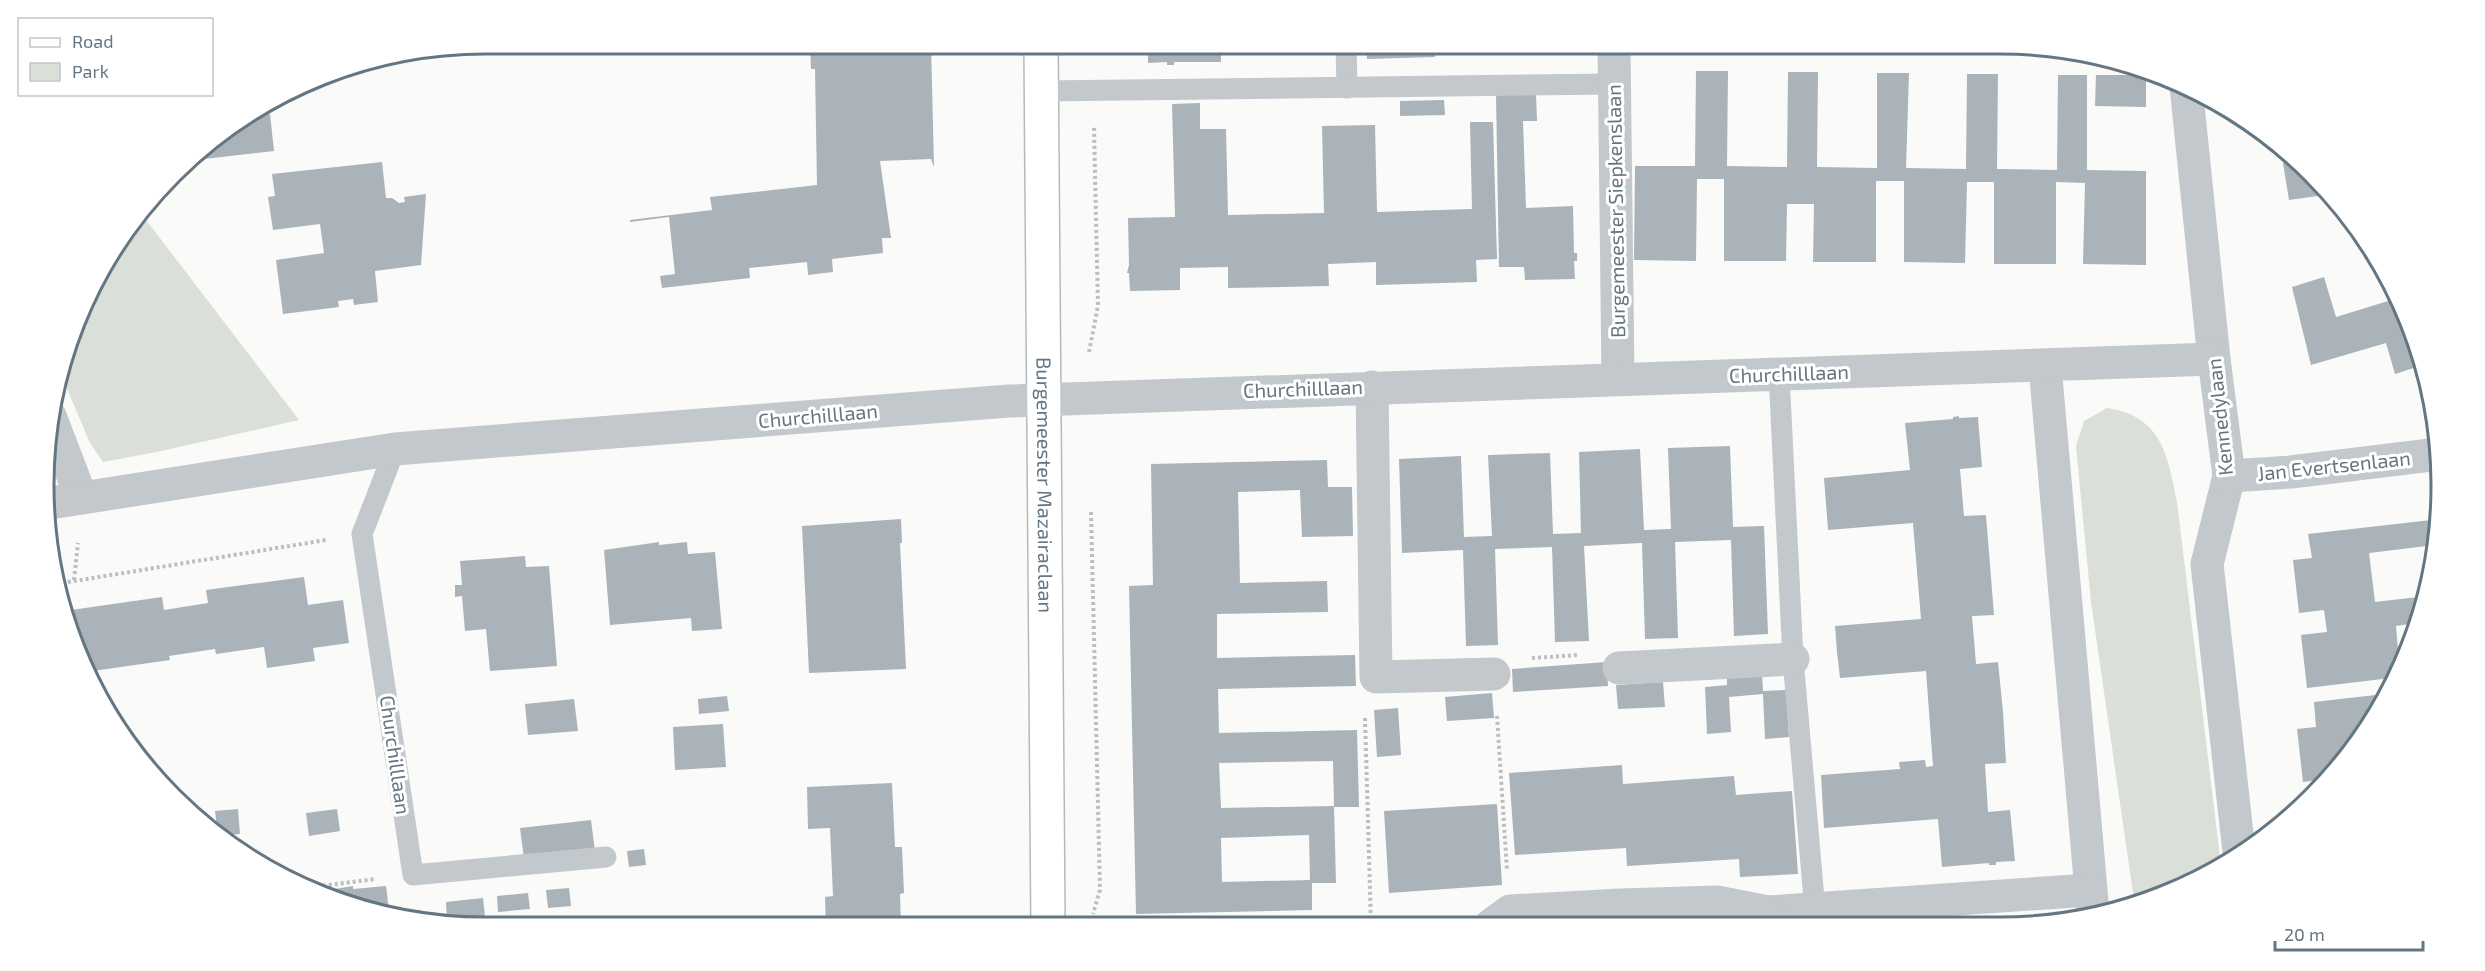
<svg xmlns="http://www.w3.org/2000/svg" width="2485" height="971" font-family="'Exo 2',sans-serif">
<rect width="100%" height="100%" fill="#fafaf8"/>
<!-- green -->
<g fill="#dadfd7">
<path d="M 143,216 L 299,420 L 157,452 L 103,462 L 90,443 L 60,372 L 67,343 L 103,265 Z"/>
<path d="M 2107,408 C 2161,416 2168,454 2177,502 L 2221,865 L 2195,882 L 2134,900 L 2091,602 L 2076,446 L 2084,421 Z"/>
</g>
<!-- building -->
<g fill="#aab3b9" fill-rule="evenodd">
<path d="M 810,44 L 931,44 L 934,167 L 931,159 L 880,161 L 891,238 L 882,238 L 883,253 L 832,259 L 833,272 L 808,275 L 807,262 L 749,268 L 750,278 L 662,288 L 660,276 L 675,274 L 669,217 L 630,222 L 630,220 L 712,210 L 710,197 L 817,185 L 815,69 L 811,69 Z"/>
<path d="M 1148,44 L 1221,44 L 1221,62 L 1174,62 L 1174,65 L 1167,65 L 1167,62 L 1148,63 Z"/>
<path d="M 1367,44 L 1435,44 L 1435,57 L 1367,59 Z"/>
<path d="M 1455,44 L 1513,44 L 1513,54 L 1455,55 Z"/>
<rect x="1769" y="44" width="64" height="11"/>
<path d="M 1696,71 L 1728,71 L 1727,166 L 1787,167 L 1788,72 L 1818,72 L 1817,167 L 1877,168 L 1877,73 L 1909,73 L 1906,168 L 1966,169 L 1967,74 L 1998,74 L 1997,169 L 2057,170 L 2058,75 L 2087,75 L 2087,170 L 2146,171 L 2146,265 L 2083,264 L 2085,183 L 2056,182 L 2056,264 L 1994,264 L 1994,182 L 1967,182 L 1965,263 L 1904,262 L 1904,181 L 1876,181 L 1876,262 L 1813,262 L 1814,204 L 1787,204 L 1786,261 L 1724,261 L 1724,179 L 1697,179 L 1696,261 L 1634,260 L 1635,166 L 1695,166 Z"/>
<path d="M 2096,75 L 2146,75 L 2146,107 L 2095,106 Z"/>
<path d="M 1536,94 L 1537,121 L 1523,121 L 1526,208 L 1573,206 L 1574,253 L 1577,253 L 1577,261 L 1574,261 L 1575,279 L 1525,280 L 1524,267 L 1499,267 L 1496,95 Z"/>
<path d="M 1444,100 L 1445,115 L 1400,116 L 1400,101 Z"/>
<path d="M 1200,103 L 1200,129 L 1226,129 L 1228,215 L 1324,213 L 1322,126 L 1375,125 L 1377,212 L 1472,209 L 1470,122 L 1493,122 L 1497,259 L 1476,260 L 1477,282 L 1376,285 L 1376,262 L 1328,264 L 1329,286 L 1228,288 L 1228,267 L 1180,268 L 1180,290 L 1130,291 L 1129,273 L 1127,273 L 1129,265 L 1128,218 L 1175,217 L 1172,104 Z"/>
<path d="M 253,111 L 254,116 L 270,114 L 274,151 L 187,161 L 194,153 Z"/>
<path d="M 2297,161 L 2311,174 L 2332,194 L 2289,200 L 2283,163 Z"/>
<path d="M 382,162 L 386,198 L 392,198 L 399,203 L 405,202 L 404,197 L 426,194 L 421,265 L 375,271 L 378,302 L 354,305 L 353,299 L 338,301 L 339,307 L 283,314 L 276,260 L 324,253 L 320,224 L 273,230 L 268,197 L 275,196 L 272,174 Z"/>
<path d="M 2324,277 L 2336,317 L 2398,298 L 2418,344 L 2423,365 L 2395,374 L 2386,343 L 2311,365 L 2292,287 Z"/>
<path d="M 1959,416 L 1959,418 L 1978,417 L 1982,467 L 1960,469 L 1962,493 L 1964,516 L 1986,515 L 1994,615 L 1972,616 L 1976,664 L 1998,662 L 2003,712 L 2006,763 L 1985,764 L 1988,812 L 2010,810 L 2015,861 L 1996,862 L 1996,865 L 1989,865 L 1989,863 L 1942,867 L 1938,819 L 1824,828 L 1821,775 L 1900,769 L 1899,762 L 1925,760 L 1926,767 L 1933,766 L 1926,671 L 1840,678 L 1837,652 L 1835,626 L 1921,619 L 1913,523 L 1828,530 L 1824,478 L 1910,470 L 1905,423 L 1953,419 L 1953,417 Z"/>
<path d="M 1730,446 L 1733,527 L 1764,526 L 1768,634 L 1734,636 L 1731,540 L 1675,542 L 1678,638 L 1645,639 L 1642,543 L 1584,546 L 1589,641 L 1555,642 L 1552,547 L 1495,549 L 1498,645 L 1466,646 L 1463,550 L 1402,553 L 1399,459 L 1461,456 L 1464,537 L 1492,536 L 1488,455 L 1550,453 L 1553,534 L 1581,533 L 1579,452 L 1640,449 L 1644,530 L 1671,529 L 1668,448 Z"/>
<path d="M 1327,460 L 1328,487 L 1352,487 L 1353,536 L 1302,537 L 1300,490 L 1238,492 L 1240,583 L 1327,581 L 1328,612 L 1217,614 L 1217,658 L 1355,655 L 1356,686 L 1218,689 L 1219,733 L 1357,730 L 1359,807 L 1334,807 L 1336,883 L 1312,883 L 1312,910 L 1136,914 L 1129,586 L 1153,585 L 1151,464 ZM 1333,761 L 1334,806 L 1221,808 L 1219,763 ZM 1309,835 L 1310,880 L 1222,882 L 1221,838 Z"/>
<path d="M 901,519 L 902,543 L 900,543 L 906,669 L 809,673 L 802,526 Z"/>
<path d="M 2440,519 L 2435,545 L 2369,553 L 2375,602 L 2427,596 L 2416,623 L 2396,626 L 2399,661 L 2391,678 L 2307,688 L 2301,635 L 2327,632 L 2324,610 L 2299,613 L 2293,560 L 2312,558 L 2308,534 Z"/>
<path d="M 659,542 L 659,545 L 687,542 L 688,554 L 715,552 L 722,629 L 692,631 L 691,618 L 610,625 L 604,550 Z"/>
<path d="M 525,556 L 526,567 L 549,566 L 557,666 L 490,671 L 486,629 L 465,631 L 462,596 L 455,597 L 455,585 L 462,585 L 460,561 Z"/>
<path d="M 304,577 L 308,605 L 343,600 L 349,643 L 313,648 L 315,661 L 267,668 L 264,647 L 216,654 L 215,649 L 169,656 L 170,660 L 86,672 L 77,655 L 64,611 L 162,597 L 164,610 L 208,603 L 206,590 Z"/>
<path d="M 1607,662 L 1608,686 L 1513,692 L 1512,669 Z"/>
<path d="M 1762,673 L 1763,691 L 1786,690 L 1789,737 L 1765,739 L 1763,694 L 1729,697 L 1731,732 L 1707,734 L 1705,687 L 1727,685 L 1727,676 Z"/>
<path d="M 1663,682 L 1665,707 L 1618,709 L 1616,685 Z"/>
<path d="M 1492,693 L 1494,718 L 1447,721 L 1445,697 Z"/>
<path d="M 2384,694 L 2372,721 L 2367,722 L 2367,731 L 2325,779 L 2303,782 L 2297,729 L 2316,727 L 2314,702 Z"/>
<path d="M 727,696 L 729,711 L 699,714 L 698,699 Z"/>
<path d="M 574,699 L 578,731 L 528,735 L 525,704 Z"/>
<path d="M 1398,708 L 1401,755 L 1377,757 L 1374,710 Z"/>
<path d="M 723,724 L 726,767 L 675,770 L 673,727 Z"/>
<path d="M 1622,765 L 1623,784 L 1734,776 L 1736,795 L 1792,791 L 1798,874 L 1740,877 L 1739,859 L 1627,866 L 1626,848 L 1515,855 L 1509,773 Z"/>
<path d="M 892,783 L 895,847 L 902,847 L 904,893 L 900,894 L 901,925 L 826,927 L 825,897 L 833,896 L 830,828 L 808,829 L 807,787 Z"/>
<path d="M 1497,804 L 1502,885 L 1389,893 L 1384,811 Z"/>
<path d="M 238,809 L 240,834 L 218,836 L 215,811 Z"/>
<path d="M 337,809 L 340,831 L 309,836 L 306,813 Z"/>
<path d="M 205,812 L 206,825 L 195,813 Z"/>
<path d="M 591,820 L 595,852 L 524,859 L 520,828 Z"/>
<path d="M 644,849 L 646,865 L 629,867 L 627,851 Z"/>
<path d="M 353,886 L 353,889 L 386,886 L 389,910 L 370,912 L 355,906 L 354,902 L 345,903 L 324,895 L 323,891 Z"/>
<path d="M 569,888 L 571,906 L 548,908 L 546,890 Z"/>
<path d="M 528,893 L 530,909 L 498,912 L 497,896 Z"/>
<path d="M 483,898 L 485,917 L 447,921 L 446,902 Z"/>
</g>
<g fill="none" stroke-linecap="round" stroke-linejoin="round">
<defs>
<g id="secondary">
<path id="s1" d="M 1041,44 L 1048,926"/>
</g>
</defs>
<!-- secondary casing -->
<use href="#secondary" stroke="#b3babf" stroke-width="36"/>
<!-- path -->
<g stroke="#bbbfc2" stroke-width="4" stroke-dasharray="3 3" stroke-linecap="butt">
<path d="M 1092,44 L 1092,53"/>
<path d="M 1089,352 L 1098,306 L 1094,127"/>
<path d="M 1091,512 L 1100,890 L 1093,914"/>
<path d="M 74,580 L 78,543"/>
<path d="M 56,584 L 326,540"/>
<path d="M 1532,658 L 1578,655"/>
<path d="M 1497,716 L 1507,870"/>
<path d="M 1365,718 L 1371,925"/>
<path d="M 305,888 L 376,879"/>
<path d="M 419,910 L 420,919"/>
</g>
<!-- lane -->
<g stroke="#c3c8cc" stroke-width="21">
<path d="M 1346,44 L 1347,88"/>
<path d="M 1042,91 L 1614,84"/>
<path d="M 1779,374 L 1793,659 L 1815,910 L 1819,920"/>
<path d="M 395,449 L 362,534 L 413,875 L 606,857"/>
</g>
<!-- street -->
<g stroke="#c3c8cc" stroke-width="33">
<path d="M 1614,44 L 1618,378"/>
<path d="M 2186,86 L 2214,359 L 2229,476 L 2207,564 L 2239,852"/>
<path d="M 2045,366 L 2093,913"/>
<path d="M 1372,387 L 1376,677 L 1494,674"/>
<path d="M 50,416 L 81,497"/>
<path d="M 2229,476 L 2291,472 L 2439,454"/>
<path d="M 50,503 L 395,449 L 1009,401 L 2214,359"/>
<path d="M 1619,668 L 1793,659"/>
<path d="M 1768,912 L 2089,890"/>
<path d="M 1491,925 L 1510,911 L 1621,905 L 1717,902 L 1768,912 L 1757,924"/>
</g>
<!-- secondary -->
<use href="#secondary" stroke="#fff" stroke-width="33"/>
</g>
<g text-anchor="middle" stroke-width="6" stroke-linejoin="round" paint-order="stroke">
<!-- street labels -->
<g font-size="20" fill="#657683" stroke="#fff">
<text transform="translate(1616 211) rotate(-91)" y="7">Burgemeester Siepkenslaan</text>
<text transform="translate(1789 374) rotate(-2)" y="7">Churchilllaan</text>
<text transform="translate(1303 389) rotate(-2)" y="7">Churchilllaan</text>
<text transform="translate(818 416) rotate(-5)" y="7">Churchilllaan</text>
<text transform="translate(2220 417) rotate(-96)" y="7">Kennedylaan</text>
<text transform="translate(2334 466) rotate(-6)" y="7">Jan Evertsenlaan</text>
<text dy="7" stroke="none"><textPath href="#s1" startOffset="441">Burgemeester Mazairaclaan</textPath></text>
<text transform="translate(395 755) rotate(82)" y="7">Churchilllaan</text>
</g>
</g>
<!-- crop -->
<path d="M0 0H2485V971H0ZM485 54H2000A431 431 0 0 1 2431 485V486A431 431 0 0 1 2000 917H485A431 431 0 0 1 54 486V485A431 431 0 0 1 485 54Z" fill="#fff" fill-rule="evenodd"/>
<path fill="none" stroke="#657683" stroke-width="3" d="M485 54H2000A431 431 0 0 1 2431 485V486A431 431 0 0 1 2000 917H485A431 431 0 0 1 54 486V485A431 431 0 0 1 485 54Z"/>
<!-- legend -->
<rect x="18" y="18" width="195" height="78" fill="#ffffff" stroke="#c1c8cd" stroke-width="1.5"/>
<rect x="30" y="38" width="30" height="9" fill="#ffffff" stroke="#c1c8cd" stroke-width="1.5"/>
<text x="72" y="48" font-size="18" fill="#657683">Road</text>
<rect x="30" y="63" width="30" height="18" fill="#dadfd7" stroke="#c1c8cd" stroke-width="1.5"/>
<text x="72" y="78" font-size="18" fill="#657683">Park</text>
<!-- scale -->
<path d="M2275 941v9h148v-9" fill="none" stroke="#657683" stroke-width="3"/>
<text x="2284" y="941" font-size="18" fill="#657683" stroke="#ffffff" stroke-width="4.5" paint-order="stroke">20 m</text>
</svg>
